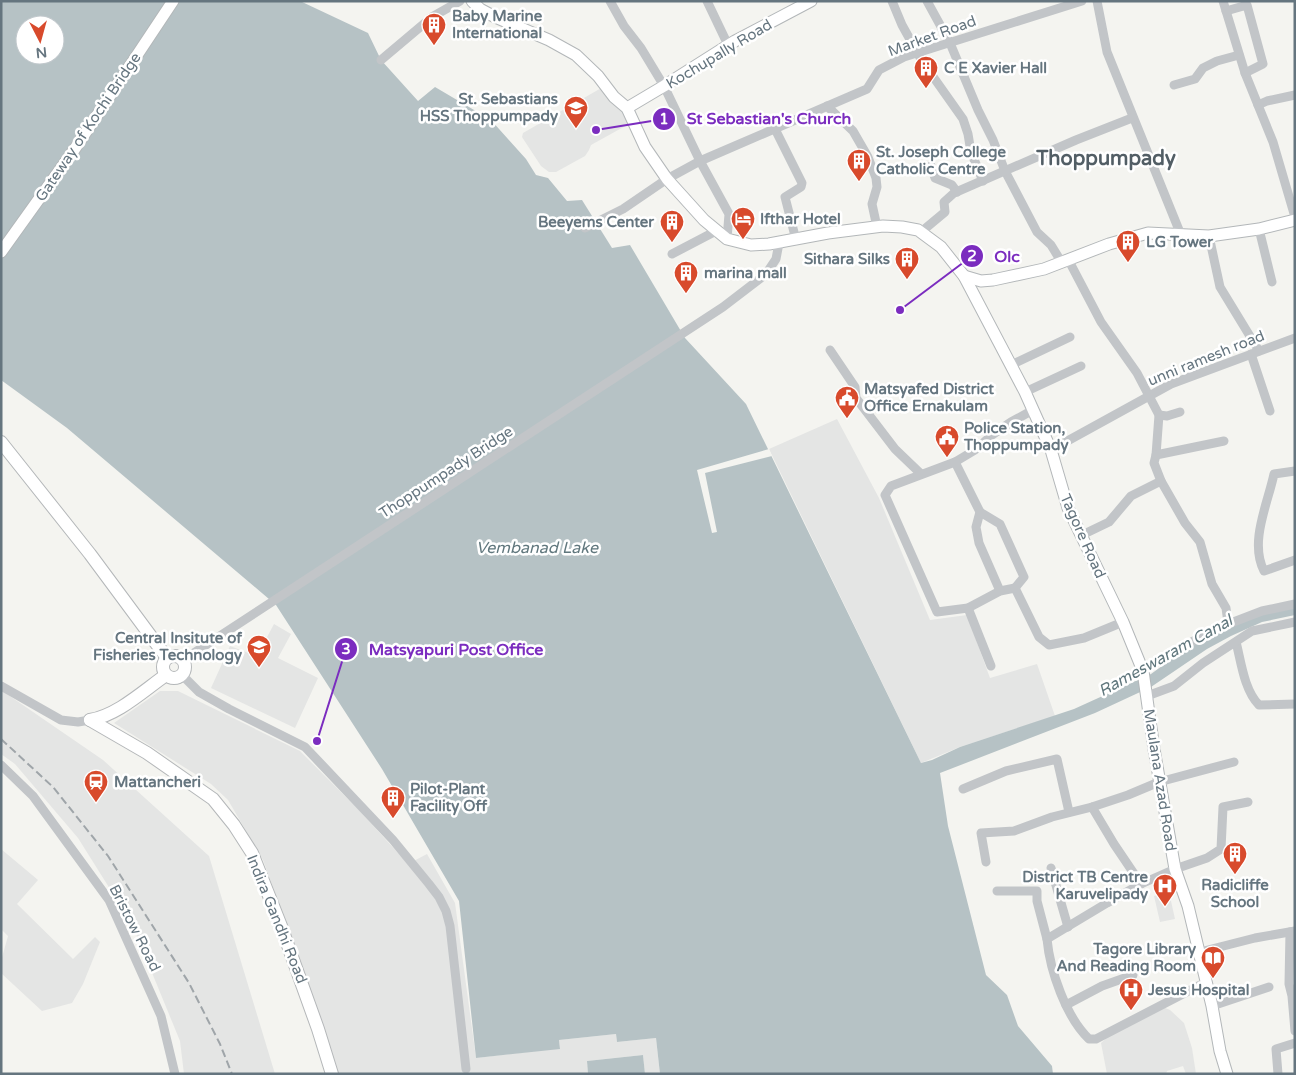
<svg xmlns="http://www.w3.org/2000/svg" width="1296" height="1075" font-family="'Varela Round',sans-serif">
<rect width="100%" height="100%" fill="#f4f4f0"/>
<!-- built -->
<g fill="#e4e5e4">
<path d="M 603,87 L 626,116 L 629,124 L 591,145 L 589,150 L 585,156 L 556,172 L 549,172 L 541,166 L 522,137 L 523,133 Z"/>
<path d="M 837,419 L 879,498 L 930,620 L 967,615 L 990,678 L 1037,664 L 1055,716 L 960,747 L 921,763 L 769,449 Z"/>
<path d="M 274,624 L 291,634 L 278,658 L 318,678 L 295,728 L 211,688 L 230,646 L 257,656 Z"/>
<path d="M 1,690 L 103,760 L 209,856 L 275,1074 L 184,1074 L 180,1041 L 132,924 L 78,838 L 15,764 L 1,754 Z"/>
<path d="M 160,691 L 178,691 L 300,751 L 358,809 L 408,864 L 427,854 L 455,903 L 476,1058 L 560,1048 L 559,1040 L 616,1034 L 617,1042 L 656,1038 L 660,1074 L 645,1074 L 643,1055 L 587,1061 L 588,1074 L 338,1074 L 320,1016 L 263,860 L 228,800 L 211,784 L 114,723 Z"/>
<path d="M 1,849 L 38,880 L 17,904 L 73,959 L 95,937 L 100,942 L 83,984 L 72,1003 L 42,1011 L 1,973 L 1,961 L 8,936 L 1,929 Z"/>
<path d="M 1169,892 L 1175,919 L 1160,922 L 1154,896 Z"/>
<path d="M 1163,1007 L 1170,1010 L 1184,1023 L 1192,1048 L 1196,1074 L 1186,1074 L 1183,1066 L 1167,1071 L 1166,1074 L 1107,1074 L 1101,1043 L 1116,1030 Z"/>
</g>
<!-- water -->
<g fill="#b6c2c5" fill-rule="evenodd">
<path d="M 1,1 L 300,1 L 368,33 L 381,60 L 418,101 L 435,87 L 491,120 L 526,159 L 536,175 L 548,178 L 567,201 L 582,200 L 612,248 L 630,245 L 685,338 L 746,404 L 921,763 L 932,760 L 960,747 L 1074,709 L 1151,674 L 1209,632 L 1232,622 L 1295,606 L 1295,615 L 1262,622 L 1231,636 L 1207,649 L 1151,687 L 1095,713 L 940,773 L 948,826 L 986,975 L 1007,995 L 1018,1026 L 1052,1066 L 1053,1074 L 660,1074 L 656,1038 L 617,1042 L 616,1034 L 559,1040 L 560,1049 L 476,1058 L 459,901 L 382,769 L 276,605 L 67,428 L 1,380 ZM 25,25 L 55,25 L 55,55 L 25,55 Z"/>
<path d="M 643,1055 L 645,1074 L 588,1074 L 587,1061 Z"/>
</g>
<!-- pier -->
<path fill="#f4f4f0" d="M 769,449 L 772,456 L 705,473 L 717,532 L 712,533 L 697,470 Z"/>
<g fill="none" stroke-linecap="round" stroke-linejoin="round">
<defs>
<g id="major">
<path d="M 472,1 L 480,9 L 495,17 L 549,40 L 576,55 L 598,76 L 614,97 L 627,108 L 645,147 L 667,179 L 704,220 L 727,239 L 751,245 L 769,244 L 828,233 L 883,226 L 902,227 L 918,230 L 941,247 L 964,276 L 1025,392 L 1051,450 L 1068,508 L 1123,622 L 1143,671 L 1154,749 L 1175,869 L 1188,906 L 1212,1006 L 1220,1051 L 1227,1074"/>
<path d="M 627,108 L 664,86 L 735,41 L 811,1"/>
<path d="M 1,252 L 74,150 L 173,1"/>
<path d="M 964,276 L 981,281 L 993,280 L 1044,269 L 1109,244 L 1148,233 L 1209,236 L 1259,229 L 1295,220"/>
</g>
<g id="highway">
<path d="M 1,442 L 90,554 L 167,658"/>
<circle cx="174" cy="667" r="11"/>
<path d="M 90,720 L 147,753 L 213,799 L 234,825 L 252,853 L 281,926 L 318,1029 L 332,1074"/>
<path d="M 90,720 C 118,715 143,691 166,675"/>
</g>
</defs>
<!-- major casing -->
<use href="#major" stroke="#b3b7b9" stroke-width="13"/>
<!-- highway casing -->
<use href="#highway" stroke="#b4b7b9" stroke-width="14"/>
<!-- minor -->
<g stroke="#c2c5c8" stroke-width="9">
<path d="M 610,1 L 624,26 L 641,48 L 664,86 L 700,161 L 729,214 L 727,239"/>
<path d="M 707,1 L 728,45"/>
<path d="M 892,1 L 902,25 L 922,61 L 963,119 L 968,134 L 971,152 L 983,181"/>
<path d="M 927,1 L 950,43 L 978,110 L 993,140 L 1005,171 L 1037,232 L 1051,245 L 1062,263"/>
<path d="M 1097,1 L 1107,52 L 1181,235"/>
<path d="M 1223,1 L 1245,73 L 1273,142 L 1295,217"/>
<path d="M 1226,11 L 1247,5 L 1263,64 L 1245,73"/>
<path d="M 381,60 L 432,17 L 460,1"/>
<path d="M 1174,85 L 1195,79 L 1203,68 L 1217,61 L 1239,55"/>
<path d="M 1258,105 L 1267,101 L 1295,95"/>
<path d="M 827,106 L 853,131 L 868,157 L 876,178 L 877,187 L 872,204 L 877,227"/>
<path d="M 775,129 L 802,183 L 801,187 L 785,197 L 796,240"/>
<path d="M 931,166 L 935,178 L 952,185 L 957,192"/>
<path d="M 585,228 L 623,209 L 667,179 L 700,161 L 867,89 L 879,70 L 904,57 L 1082,1"/>
<path d="M 1259,229 L 1272,282"/>
<path d="M 921,232 L 945,212 L 944,202 L 954,193 L 1076,140 L 1132,118"/>
<path d="M 1209,236 L 1220,287 L 1259,351"/>
<path d="M 672,254 L 716,231"/>
<path d="M 1069,261 L 1101,322 L 1137,373 L 1159,415 L 1156,455 L 1154,463 L 1161,481 L 1185,523 L 1200,542 L 1212,584 L 1226,608 L 1228,623"/>
<path d="M 830,350 L 855,387 L 856,398 L 895,449 L 921,474"/>
<path d="M 1251,354 L 1270,411"/>
<path d="M 1011,365 L 1070,337"/>
<path d="M 1025,392 L 1081,366"/>
<path d="M 1033,410 L 1011,422 L 992,435 L 975,450 L 955,462 L 891,486 L 885,495 L 937,612 L 968,608 L 1000,591 L 1015,588 L 1039,637 L 1049,645 L 1084,638 L 1123,622"/>
<path d="M 1159,415 L 1167,416 L 1180,412"/>
<path d="M 1051,450 L 1171,384 L 1295,338"/>
<path d="M 1156,455 L 1224,441"/>
<path d="M 955,462 L 980,512 L 976,527 L 979,543 L 1000,591"/>
<path d="M 1295,471 L 1274,474 C 1268,503 1249,542 1264,571 L 1295,560"/>
<path d="M 980,512 L 1000,524 L 1024,577 L 1015,588"/>
<path d="M 1082,535 L 1109,522 L 1131,496 L 1161,481"/>
<path d="M 968,608 L 991,666"/>
<path d="M 1236,642 C 1241,661 1244,690 1259,705 L 1295,704"/>
<path d="M 183,660 L 723,307 L 766,274 L 776,259 L 779,243"/>
<path d="M 1143,671 L 1210,631 L 1262,611 L 1295,604"/>
<path d="M 182,675 L 199,692 L 229,709 L 305,747 L 393,840 L 429,884 L 439,897 L 446,911 L 450,926 L 466,1069"/>
<path d="M 1,686 L 61,720 L 78,722 L 90,720"/>
<path d="M 1147,696 L 1174,686 L 1203,663 L 1252,631 L 1295,622"/>
<path d="M 1,765 L 33,796 L 109,900 L 161,1016 L 175,1074"/>
<path d="M 963,789 L 1006,771 L 1057,759 L 1069,812"/>
<path d="M 1092,807 L 1114,844 L 1141,884"/>
<path d="M 986,862 L 981,833 L 1014,831 L 1052,817 L 1092,807 L 1128,795 L 1159,782 L 1234,762"/>
<path d="M 1051,868 L 1068,927"/>
<path d="M 997,891 L 1037,891 L 1037,901 L 1047,939"/>
<path d="M 1290,932 L 1289,984 L 1292,996 L 1295,1031"/>
<path d="M 1200,952 L 1255,938 L 1295,931"/>
<path d="M 1206,982 L 1096,1039 L 1089,1039 C 1066,1017 1050,971 1047,939 L 1107,903 L 1141,884 L 1175,869 L 1207,858 L 1221,849 L 1223,807 L 1248,802"/>
<path d="M 1066,1005 L 1102,986 L 1133,975"/>
<path d="M 1212,1006 L 1269,987"/>
<path d="M 1278,1074 L 1276,1049 L 1295,1043"/>
</g>
<!-- major -->
<use href="#major" stroke="#fff" stroke-width="11"/>
<!-- highway -->
<use href="#highway" stroke="#fff" stroke-width="12"/>
<!-- rail -->
<path stroke="#9fa5a9" stroke-width="2" stroke-dasharray="8 4" stroke-linecap="butt" d="M 1,739 L 53,787 L 108,856 L 189,983 L 220,1044 L 232,1074"/>
</g>
<!-- icons -->
<defs>
<symbol id="building-pin" viewBox="-11 -11 22 30"><path d="M0 17L-7.5 6A9.5 9.5 0 1 1 7.5 6Z" fill="#d84a2c" stroke="#fff"/><path d="M-4-6H4V6H1V3H-1V6H-4ZM-2.5-4.3h1.7v1.8h-1.7ZM.8-4.3h1.7v1.8H.8ZM-2.5-1h1.7V.8h-1.7ZM.8-1h1.7V.8H.8Z" fill="#fff"/></symbol>
<symbol id="school-pin" viewBox="-11 -11 22 30"><path d="M0 17L-7.5 6A9.5 9.5 0 1 1 7.5 6Z" fill="#d84a2c" stroke="#fff"/><path d="M0-5L7-2L0 1L-7-2ZM-4 1L0 2.5L4 1V4Q0 6-4 4Z" fill="#fff"/></symbol>
<symbol id="hotel-pin" viewBox="-11 -11 22 30"><path d="M0 17L-7.5 6A9.5 9.5 0 1 1 7.5 6Z" fill="#d84a2c" stroke="#fff"/><path d="M-6-4.5h1.5V1H6V5H4.5V3h-9V5H-6ZM-4 0a1.8 1.8 0 1 1 3.6 0ZM.5 0V-2.5h3Q6-2.5 6 0Z" fill="#fff"/></symbol>
<symbol id="civic-pin" viewBox="-11 -11 22 30"><path d="M0 17L-7.5 6A9.5 9.5 0 1 1 7.5 6Z" fill="#d84a2c" stroke="#fff"/><path d="M-.6-6.5H3V-4.5H.6V-3L4-1V1h2V6H-6V1h2V-1L-.6-3ZM-1.2 2.5V6h2.4V2.5Z" fill="#fff"/></symbol>
<symbol id="university-pin" viewBox="-11 -11 22 30"><path d="M0 17L-7.5 6A9.5 9.5 0 1 1 7.5 6Z" fill="#d84a2c" stroke="#fff"/><path d="M0-5L7-2L0 1L-7-2ZM-4 1L0 2.5L4 1V4Q0 6-4 4Z" fill="#fff"/></symbol>
<symbol id="station-pin" viewBox="-11 -11 22 30"><path d="M0 17L-7.5 6A9.5 9.5 0 1 1 7.5 6Z" fill="#d84a2c" stroke="#fff"/><path d="M-3-6H3Q5-6 5-4V2Q5 4 3 4L4.5 6H3L1.5 4h-3L-3 6H-4.5L-3 4Q-5 4-5 2V-4Q-5-6-3-6ZM-3.5-4v3h7v-3ZM-3.5 1v1.5H-2V1ZM2 1v1.5H3.5V1Z" fill="#fff"/></symbol>
<symbol id="hospital-pin" viewBox="-11 -11 22 30"><path d="M0 17L-7.5 6A9.5 9.5 0 1 1 7.5 6Z" fill="#d84a2c" stroke="#fff"/><path d="M-5-5h3v3.5h4V-5h3V5h-3V1.5h-4V5h-3Z" fill="#fff"/></symbol>
<symbol id="library-pin" viewBox="-11 -11 22 30"><path d="M0 17L-7.5 6A9.5 9.5 0 1 1 7.5 6Z" fill="#d84a2c" stroke="#fff"/><path d="M-6-4Q-3-5.5-.7-3.5V5Q-3 3-6 4ZM6-4Q3-5.5 .7-3.5V5Q3 3 6 4Z" fill="#fff"/></symbol>
</defs>
<g fill-rule="evenodd">
<use href="#building-pin" x="420" y="11" width="28" height="38"/>
<use href="#building-pin" x="912" y="54" width="28" height="38"/>
<use href="#school-pin" x="562" y="94" width="28" height="38"/>
<use href="#building-pin" x="845" y="147" width="28" height="38"/>
<use href="#hotel-pin" x="729" y="205" width="28" height="38"/>
<use href="#building-pin" x="658" y="208" width="28" height="38"/>
<use href="#building-pin" x="1114" y="228" width="28" height="38"/>
<use href="#building-pin" x="893" y="245" width="28" height="38"/>
<use href="#building-pin" x="672" y="259" width="28" height="38"/>
<use href="#civic-pin" x="833" y="384" width="28" height="38"/>
<use href="#civic-pin" x="933" y="423" width="28" height="38"/>
<use href="#university-pin" x="245" y="633" width="28" height="38"/>
<use href="#station-pin" x="82" y="768" width="28" height="38"/>
<use href="#building-pin" x="379" y="784" width="28" height="38"/>
<use href="#building-pin" x="1221" y="840" width="28" height="38"/>
<use href="#hospital-pin" x="1151" y="872" width="28" height="38"/>
<use href="#library-pin" x="1199" y="944" width="28" height="38"/>
<use href="#hospital-pin" x="1117" y="976" width="28" height="38"/>
</g>
<g text-anchor="middle" stroke-width="5" stroke-linejoin="round" paint-order="stroke">
<!-- poi labels -->
<g font-size="15" font-weight="bold" fill="#65757f" stroke="#fff" text-anchor="start">
<text x="452" y="21">Baby Marine<tspan x="452" dy="17">International</tspan></text>
<text x="944" y="73">C E Xavier Hall</text>
<text x="558" y="104" text-anchor="end">St. Sebastians<tspan x="558" dy="17">HSS Thoppumpady</tspan></text>
<text x="876" y="157">St. Joseph College<tspan x="876" dy="17">Catholic Centre</tspan></text>
<text x="760" y="224">Ifthar Hotel</text>
<text x="654" y="227" text-anchor="end">Beeyems Center</text>
<text x="1146" y="247">LG Tower</text>
<text x="890" y="264" text-anchor="end">Sithara Silks</text>
<text x="704" y="278">marina mall</text>
<text x="864" y="394">Matsyafed District<tspan x="864" dy="17">Office Ernakulam</tspan></text>
<text x="964" y="433">Police Station,<tspan x="964" dy="17">Thoppumpady</tspan></text>
<text x="242" y="643" text-anchor="end">Central Insitute of<tspan x="242" dy="17">Fisheries Technology</tspan></text>
<text x="114" y="787">Mattancheri</text>
<text x="410" y="794">Pilot-Plant<tspan x="410" dy="17">Facility Off</tspan></text>
<text x="1148" y="882" text-anchor="end">District TB Centre<tspan x="1148" dy="17">Karuvelipady</tspan></text>
<text x="1235" y="890" text-anchor="middle">Radicliffe<tspan x="1235" dy="17">School</tspan></text>
<text x="1196" y="954" text-anchor="end">Tagore Library<tspan x="1196" dy="17">And Reading Room</tspan></text>
<text x="1148" y="995">Jesus Hospital</text>
</g>
<!-- street labels -->
<g font-size="15" fill="#65757f" stroke="#fff">
<text transform="translate(932 36) rotate(-20)" y="5">Market Road</text>
<text transform="translate(719 54) rotate(-31)" y="5">Kochupally Road</text>
<text transform="translate(88 127) rotate(-56)" y="5">Gateway of Kochi Bridge</text>
<text transform="translate(1206 358) rotate(-22)" y="5">unni ramesh road</text>
<text transform="translate(446 472) rotate(-33)" y="5">Thoppumpady Bridge</text>
<text transform="translate(1083 536) rotate(66)" y="5">Tagore Road</text>
<text transform="translate(1160 780) rotate(81)" y="5">Maulana Azad Road</text>
<text transform="translate(277 919) rotate(68)" y="5">Indira Gandhi Road</text>
<text transform="translate(135 928) rotate(63)" y="5">Bristow Road</text>
</g>
<!-- water labels -->
<g font-size="16" font-style="italic" fill="#60777d" stroke="#fff">
<text x="537" y="553">Vembanad Lake</text>
<text transform="translate(1165 655) rotate(-29)" y="6">Rameswaram Canal</text>
</g>
<!-- district labels -->
<g font-size="20" font-weight="bold" fill="#525e65" stroke="#fff">
<text x="1106" y="165">Thoppumpady</text>
</g>
</g>
<!-- callouts -->
<path fill="none" stroke="#7b2cbf" stroke-width="2" d="M596 130L664 119M900 310L972 256M317 741L346 649"/>
<g fill="#7b2cbf" stroke="#fff" stroke-width="2">
<circle cx="596" cy="130" r="5"/>
<circle cx="900" cy="310" r="5"/>
<circle cx="317" cy="741" r="5"/>
<circle cx="664" cy="119" r="12"/>
<circle cx="972" cy="256" r="12"/>
<circle cx="346" cy="649" r="12"/>
</g>
<g font-size="15" text-anchor="middle" font-weight="bold" fill="#fff">
<text x="664" y="124">1</text>
<text x="972" y="261">2</text>
<text x="346" y="654">3</text>
</g>
<g font-size="16" text-anchor="middle" font-weight="bold" fill="#7b2cbf" stroke="#fff" stroke-width="5" stroke-linejoin="round" paint-order="stroke">
<text x="769" y="124">St Sebastian's Church</text>
<text x="1007" y="262">Olc</text>
<text x="456" y="655">Matsyapuri Post Office</text>
</g>
<!-- border -->
<rect width="1296" height="1075" fill="none" stroke="#65757f" stroke-width="5"/>
<!-- north arrow -->
<g transform="translate(40 40) rotate(174)"><circle r="24" fill="#ffffff" stroke="#c1c8cc"/>
<path d="M0-4L9 19L0 12L-9 19Z" fill="#d84a2c"/>
<text y="-8" font-size="14" font-weight="bold" text-anchor="middle" fill="#65757f">N</text>
</g>
</svg>
